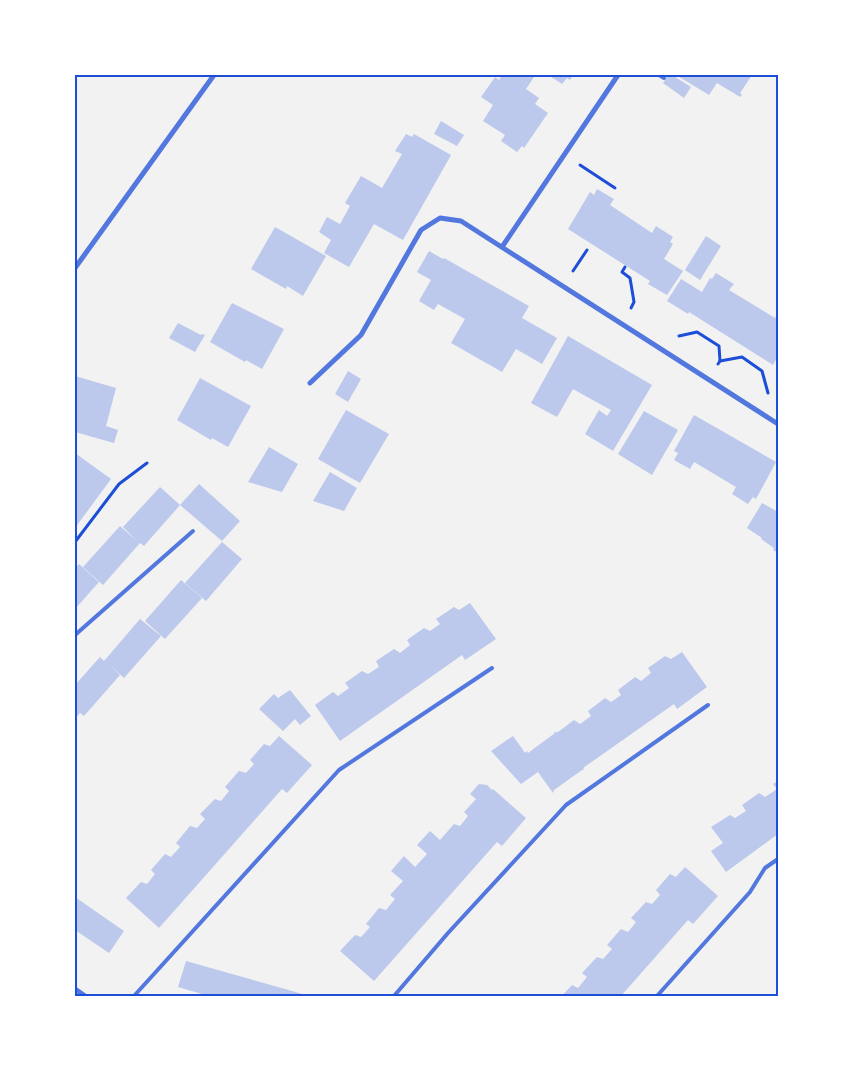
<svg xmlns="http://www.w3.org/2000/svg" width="853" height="1071" font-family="Quicksand,sans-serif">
<rect width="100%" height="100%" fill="#f2f2f2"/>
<!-- building -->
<g fill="#bdc9ec">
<path d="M 502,75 L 531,75 L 534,77 L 526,89 L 539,98 L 535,104 L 548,113 L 524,148 L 522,146 L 517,152 L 501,141 L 505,135 L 483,121 L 493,105 L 481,97 L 495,77 L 499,80 Z"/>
<path d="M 548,75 L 573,75 L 570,80 L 567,78 L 562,84 Z"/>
<path d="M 668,75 L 672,75 L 691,87 L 684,98 L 663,83 Z"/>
<path d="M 676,75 L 752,75 L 740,93 L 742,95 L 740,97 L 717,83 L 709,95 Z"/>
<path d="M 441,121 L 464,135 L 457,146 L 434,134 Z"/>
<path d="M 406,134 L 412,137 L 414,134 L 451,155 L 403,240 L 374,224 L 349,267 L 324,253 L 331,240 L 319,232 L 327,217 L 340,224 L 350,206 L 345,203 L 361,176 L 382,188 L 402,154 L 395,151 Z"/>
<path d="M 597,189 L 614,199 L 610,205 L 652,233 L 656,226 L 673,237 L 670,242 L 673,244 L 664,259 L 683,271 L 667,295 L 648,284 L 650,281 L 568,229 L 590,192 L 594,195 Z"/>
<path d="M 275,227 L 326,256 L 303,296 L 287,286 L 286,289 L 251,269 Z"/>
<path d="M 706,236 L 721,246 L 700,280 L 685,270 Z"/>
<path d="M 429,251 L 443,259 L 444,258 L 529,306 L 522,318 L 557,338 L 542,364 L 516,349 L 502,372 L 451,343 L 465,319 L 438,304 L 434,310 L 419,301 L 431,280 L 417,272 Z"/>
<path d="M 716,273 L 734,284 L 729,290 L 775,318 L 778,313 L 778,356 L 773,365 L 689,312 L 688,314 L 667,301 L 681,279 L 702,292 L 710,278 L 712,279 Z"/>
<path d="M 232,303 L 284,329 L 262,369 L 246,360 L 245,362 L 210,342 Z"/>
<path d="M 178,323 L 201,335 L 202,334 L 205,335 L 195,352 L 169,338 Z"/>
<path d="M 568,336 L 652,385 L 613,451 L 585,434 L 599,410 L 607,416 L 611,410 L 589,398 L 573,389 L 557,417 L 531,403 Z"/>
<path d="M 348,371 L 361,379 L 348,402 L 335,394 Z"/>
<path d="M 75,376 L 116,388 L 106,426 L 118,430 L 114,443 L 75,432 L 77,418 L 75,417 Z"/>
<path d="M 200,378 L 251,406 L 228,447 L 212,438 L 211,440 L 177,420 Z"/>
<path d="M 346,410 L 389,434 L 360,483 L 318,459 Z"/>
<path d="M 644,411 L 678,430 L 652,475 L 618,454 Z"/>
<path d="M 694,415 L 776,462 L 756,499 L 753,497 L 748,504 L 732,494 L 736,487 L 694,462 L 690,469 L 674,460 L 678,453 L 674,451 Z"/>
<path d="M 269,447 L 298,464 L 282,492 L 248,482 Z"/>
<path d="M 75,453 L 111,479 L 75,528 Z"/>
<path d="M 330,472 L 357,488 L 344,511 L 313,501 Z"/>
<path d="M 199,484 L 240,521 L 222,541 L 180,505 Z"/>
<path d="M 160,487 L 180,505 L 144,546 L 140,543 L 103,585 L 83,567 L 120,526 L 138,542 L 123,527 Z"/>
<path d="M 762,503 L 778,512 L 778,553 L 773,550 L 774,548 L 761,539 L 762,538 L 747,528 Z"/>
<path d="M 222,542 L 242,559 L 206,601 L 185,583 Z"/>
<path d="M 79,564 L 99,582 L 75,609 L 75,569 Z"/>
<path d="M 181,580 L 202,598 L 165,639 L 145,621 Z"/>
<path d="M 470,603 L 496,639 L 465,660 L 462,655 L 340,741 L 315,705 L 333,692 L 338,696 L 349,688 L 345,683 L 362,671 L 368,674 L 379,667 L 376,661 L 394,649 L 400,653 L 410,645 L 407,640 L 424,628 L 430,631 L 440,624 L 436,619 L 454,607 L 459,610 Z"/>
<path d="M 140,619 L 161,636 L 124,678 L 110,665 L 120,675 L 84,716 L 80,713 L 75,718 L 75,685 L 100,657 L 104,661 Z"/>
<path d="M 682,652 L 707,687 L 677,709 L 674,704 L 583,768 L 584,770 L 582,770 L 554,790 L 553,793 L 538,772 L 521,784 L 491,751 L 513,736 L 523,750 L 525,753 L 527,751 L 528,753 L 555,733 L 554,732 L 558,732 L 574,720 L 580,724 L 591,716 L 588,711 L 605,698 L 611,702 L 621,695 L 618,690 L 635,677 L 641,681 L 651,673 L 648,668 L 665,656 L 671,659 Z"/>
<path d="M 290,690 L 311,716 L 300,725 L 295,719 L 283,731 L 259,709 L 274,694 L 278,698 Z"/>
<path d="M 279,736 L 312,765 L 287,793 L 282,789 L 159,928 L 126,898 L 141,882 L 147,884 L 155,874 L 151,870 L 165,854 L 171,857 L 180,847 L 176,843 L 190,826 L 197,828 L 205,819 L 200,814 L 215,799 L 221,801 L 229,791 L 225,787 L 239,771 L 246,773 L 254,764 L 250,760 L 264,744 L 270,746 Z"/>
<path d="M 778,781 L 778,834 L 726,872 L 711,851 L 723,843 L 711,827 L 730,815 L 735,818 L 746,811 L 742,805 L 759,793 L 765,797 L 777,789 L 773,784 Z"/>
<path d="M 479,784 L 487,785 L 492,790 L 493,789 L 526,818 L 502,846 L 497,842 L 374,981 L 340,951 L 355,935 L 361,937 L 370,927 L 366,924 L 379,908 L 386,910 L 395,899 L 390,895 L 403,881 L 391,871 L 404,856 L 415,867 L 427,854 L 417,845 L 430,831 L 440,840 L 454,824 L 460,826 L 468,816 L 464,812 L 476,799 L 470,794 Z"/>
<path d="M 685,867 L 718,896 L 693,924 L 688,920 L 621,996 L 562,996 L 572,985 L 578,988 L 587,977 L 582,973 L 597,957 L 603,959 L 612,949 L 607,945 L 621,929 L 628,932 L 636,922 L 631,918 L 646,902 L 652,904 L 660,895 L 656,890 L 670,874 L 676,877 Z"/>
<path d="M 75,897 L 124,931 L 109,953 L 75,930 Z"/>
<path d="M 186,961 L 292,991 L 309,996 L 210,996 L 202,994 L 178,987 Z"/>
</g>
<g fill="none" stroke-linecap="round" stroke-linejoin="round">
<!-- path -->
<g stroke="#1d4ed8" stroke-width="3">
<path d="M 580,165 L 615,188"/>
<path d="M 625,267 L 622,272 L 630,278 L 634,302 L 631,308"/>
<path d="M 573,271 L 587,250"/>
<path d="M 679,336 L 697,332 L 719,346 L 720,361 L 718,364"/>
<path d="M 720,361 L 742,357 L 762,371 L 768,393"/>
<path d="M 75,542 L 119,484 L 147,463"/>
</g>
<!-- service -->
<g stroke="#5277de" stroke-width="4">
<path d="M 659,75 L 664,78"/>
<path d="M 75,635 L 193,531"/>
<path d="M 134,996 L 339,770 L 492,668"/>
<path d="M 394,996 L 448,933 L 566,805 L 708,705"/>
<path d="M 657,996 L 750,892 L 765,868 L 778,859"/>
</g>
<!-- minor -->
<g stroke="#5277de" stroke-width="5">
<path d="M 502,247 L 618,75"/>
<path d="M 75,268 L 214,75"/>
<path d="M 310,383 L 361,335 L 421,230 L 440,218 L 461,221 L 778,424"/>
<path d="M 75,989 L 85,996"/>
</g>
</g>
<!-- border -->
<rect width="853" height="1071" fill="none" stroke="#ffffff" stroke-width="152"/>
<rect x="76" y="76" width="701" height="919" fill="none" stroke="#1d4ed8" stroke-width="2"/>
</svg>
